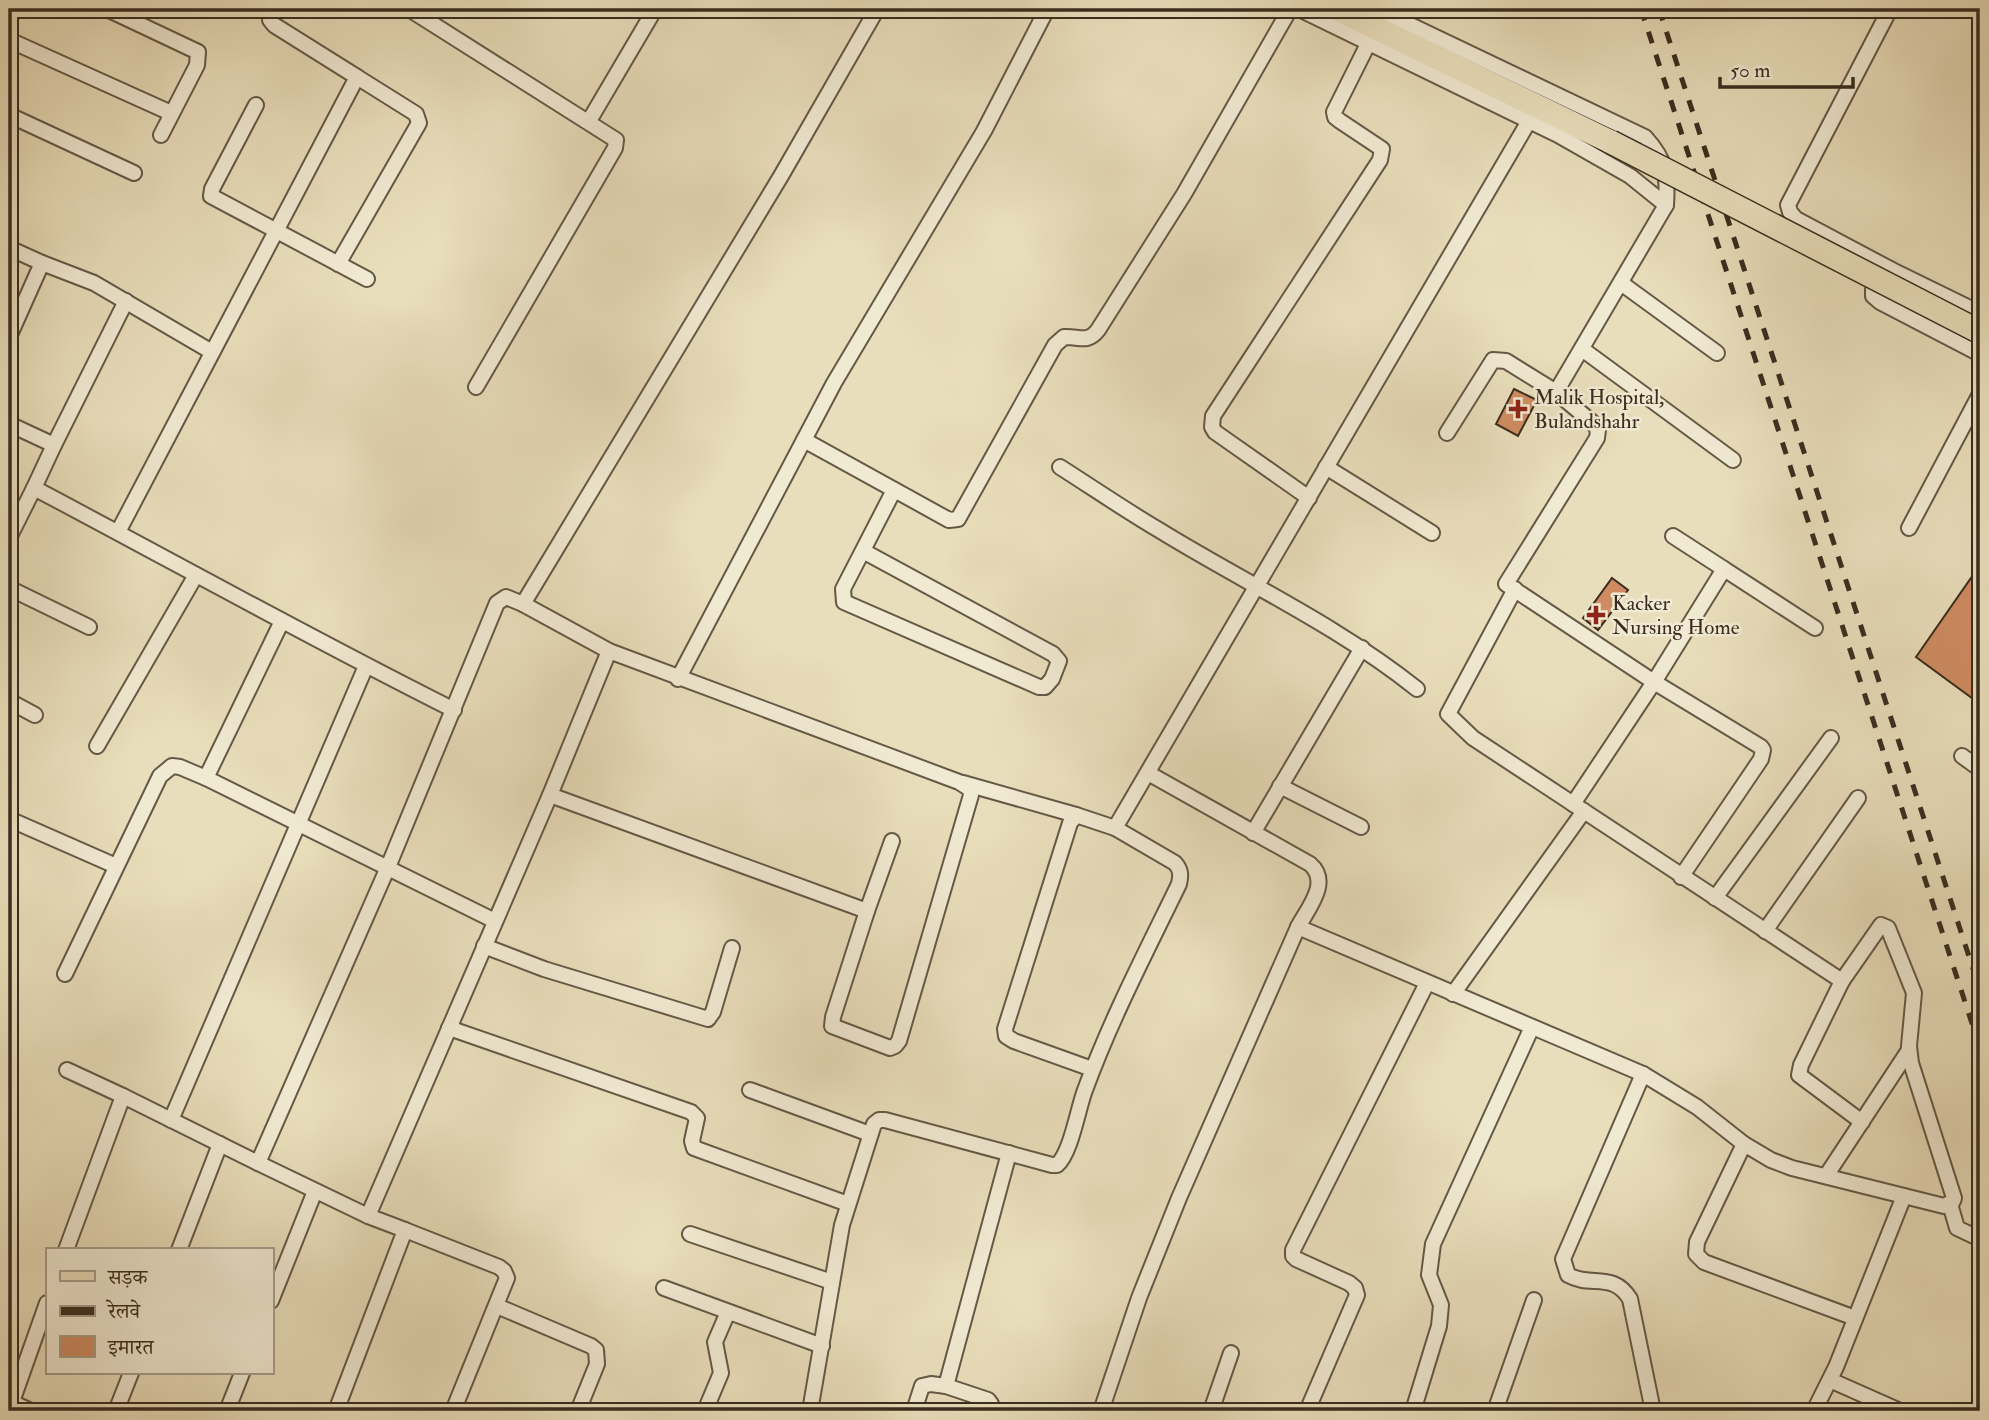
<svg xmlns="http://www.w3.org/2000/svg" width="1989" height="1420" font-family="'IM FELL Double Pica','Noto Serif Devanagari',serif">
<rect width="100%" height="100%" fill="#e9debb"/>
<filter id="stains"><feTurbulence type="fractalNoise" baseFrequency=".00286" numOctaves="4"/><feColorMatrix values="0 0 0 0 .2 0 0 0 0 .09 0 0 0 0 .02 0 0 0 .5 -.17"/></filter>
<radialGradient id="worn" r=".72"><stop offset=".6" stop-color="#630" stop-opacity="0"/><stop offset="1" stop-color="#630" stop-opacity=".3"/></radialGradient>
<!-- building -->
<g fill="#cf8c62" stroke="#392d1f" stroke-width="2">
<path d="M 1514,389 L 1537,400 L 1518,436 L 1496,424 Z"/>
<path d="M 1980,565 L 1980,704 L 1916,657 Z"/>
<path d="M 1612,578 L 1628,590 L 1598,630 L 1583,618 Z"/>
</g>
<g fill="none" stroke-linecap="round" stroke-linejoin="round">
<defs>
<g id="street">
<path d="M 107,9 L 198,52 L 197,65 L 161,135"/>
<path d="M 409,9 L 616,140 L 615,148 L 476,387"/>
<path d="M 1299,9 L 1558,135 L 1630,176 L 1666,205"/>
<path d="M 1377,9 L 1645,137 C 1666,160 1668,175 1666,205 L 1556,392 L 1593,423 L 1598,430 L 1597,438 L 1506,584 L 1654,682 L 1761,747 L 1763,750 L 1761,759 L 1681,877"/>
<path d="M 1890,9 L 1788,205 L 1790,212 L 1796,219 L 1892,270"/>
<path d="M 9,40 L 171,113"/>
<path d="M 256,105 L 212,189 L 211,196 L 367,279"/>
<path d="M 9,115 L 134,173"/>
<path d="M 589,121 L 655,9"/>
<path d="M 9,248 L 42,263 L 9,337"/>
<path d="M 42,263 L 94,283 L 212,352"/>
<path d="M 338,264 L 419,123 L 416,114 L 357,77"/>
<path d="M 1621,283 L 1717,353"/>
<path d="M 1980,313 L 1892,270 L 1883,271 L 1873,290 L 1873,296 L 1880,302 L 1980,354"/>
<path d="M 1582,349 L 1733,460"/>
<path d="M 9,424 L 54,445 L 34,488 C 174,562 312,639 454,710"/>
<path d="M 1447,433 L 1493,360 L 1506,361 L 1556,392"/>
<path d="M 804,440 L 949,520 L 958,519 L 1055,345 L 1064,337 C 1079,336 1087,344 1098,330 L 1184,194 L 1290,9"/>
<path d="M 54,445 L 126,301"/>
<path d="M 1060,467 C 1093,488 1125,510 1159,530 C 1245,583 1337,625 1417,689"/>
<path d="M 1326,467 L 1432,533"/>
<path d="M 1309,498 L 1215,432 L 1212,427 L 1213,416 L 1380,160 L 1382,149 L 1340,121 L 1335,117 L 1334,112 L 1369,42"/>
<path d="M 1909,528 L 1980,394"/>
<path d="M 118,532 L 357,77 L 274,25 L 270,20 L 270,9"/>
<path d="M 9,538 L 34,488"/>
<path d="M 863,551 L 1053,654 L 1059,661 L 1052,679 L 1045,687 L 1039,687 L 844,602 L 843,589 L 894,490"/>
<path d="M 1724,569 L 1815,628"/>
<path d="M 9,588 L 89,627"/>
<path d="M 523,604 L 781,176 L 877,9"/>
<path d="M 678,679 L 834,383 L 984,131 L 1047,9"/>
<path d="M 9,701 L 35,715"/>
<path d="M 97,746 L 196,575"/>
<path d="M 1962,756 L 1980,769"/>
<path d="M 206,778 L 495,921"/>
<path d="M 963,783 L 1076,815"/>
<path d="M 1280,786 L 1361,827"/>
<path d="M 1573,804 L 1654,682 L 1724,569 L 1673,536"/>
<path d="M 9,819 L 116,866"/>
<path d="M 1115,828 C 1255,593 1391,356 1529,121"/>
<path d="M 1253,833 L 1362,648"/>
<path d="M 1715,898 L 1831,738"/>
<path d="M 867,911 L 892,841"/>
<path d="M 1298,927 L 1643,1074 L 1697,1107 L 1744,1144 L 1771,1160 L 1792,1168 L 1944,1206 L 1953,1201 L 1954,1198 L 1911,1063 L 1909,1046 L 1914,993 L 1888,928 L 1881,925 L 1842,981 L 1473,738 L 1448,714 L 1515,589"/>
<path d="M 1765,931 L 1858,798"/>
<path d="M 484,946 L 544,969 L 708,1019 L 713,1012 L 732,948"/>
<path d="M 65,974 L 160,776 L 172,766 L 180,767 L 206,778 L 282,621"/>
<path d="M 1842,981 L 1801,1065 L 1799,1075 L 1862,1122"/>
<path d="M 1453,994 L 1584,811"/>
<path d="M 449,1028 L 691,1112 L 697,1118 L 692,1141 L 694,1148 L 848,1204"/>
<path d="M 1643,1074 L 1563,1259 L 1568,1275 C 1591,1288 1613,1271 1630,1299 L 1653,1411"/>
<path d="M 750,1090 L 870,1134"/>
<path d="M 123,1096 L 258,1163 L 388,867 L 497,603 L 506,597 L 523,604 L 609,651 L 959,782 L 970,789 L 971,795 L 899,1041 L 895,1046 L 890,1048 L 832,1026 L 833,1017 L 867,911 L 550,795"/>
<path d="M 171,1120 L 366,666"/>
<path d="M 1744,1144 L 1697,1242 L 1696,1254 L 1704,1262 L 1855,1318"/>
<path d="M 258,1163 L 368,1216 L 405,1230 L 336,1411"/>
<path d="M 1826,1176 L 1909,1050"/>
<path d="M 1950,1204 L 1957,1228 L 1980,1239"/>
<path d="M 368,1216 L 550,795 L 609,651"/>
<path d="M 405,1230 L 499,1267 L 504,1271 L 507,1278 L 453,1411"/>
<path d="M 690,1234 L 832,1282"/>
<path d="M 66,1250 L 123,1096 L 67,1070"/>
<path d="M 179,1250 L 220,1144"/>
<path d="M 664,1288 L 822,1346"/>
<path d="M 271,1301 L 315,1191"/>
<path d="M 497,1306 L 591,1346 L 596,1350 L 597,1364 L 578,1411"/>
<path d="M 1830,1380 L 1900,1411"/>
<path d="M 946,1386 L 988,1400 L 991,1404 L 989,1411"/>
<path d="M 9,1401 L 31,1411"/>
<path d="M 12,1402 L 47,1303"/>
<path d="M 116,1411 L 131,1373"/>
<path d="M 227,1411 L 242,1373"/>
<path d="M 705,1411 L 721,1373 L 715,1342 L 728,1312"/>
<path d="M 810,1411 L 842,1225 L 874,1124 L 879,1120 L 885,1120 L 1052,1165 L 1057,1165 C 1071,1153 1078,1108 1085,1090 C 1111,1019 1146,952 1179,884 C 1181,875 1181,870 1175,863 L 1115,828 L 1076,815 L 1070,823 L 1005,1029 L 1006,1036 L 1014,1041 L 1092,1069"/>
<path d="M 914,1411 L 922,1386 L 931,1384 L 946,1386 L 1009,1153"/>
<path d="M 1101,1411 L 1139,1298 L 1179,1198 L 1298,927 C 1308,908 1331,882 1310,864 L 1148,773"/>
<path d="M 1211,1411 L 1231,1353"/>
<path d="M 1307,1411 L 1357,1295 L 1355,1288 L 1349,1283 L 1296,1259 L 1293,1256 L 1293,1250 L 1427,983"/>
<path d="M 1413,1411 L 1439,1326 L 1441,1305 L 1429,1275 L 1433,1244 L 1532,1027"/>
<path d="M 1495,1411 L 1534,1300"/>
<path d="M 1814,1411 L 1836,1367 L 1904,1196"/>
</g>
<path id="primary" d="M 1337,9 L 1611,142"/>
</defs>
<!-- street casing -->
<use href="#street" stroke="#655946" stroke-width="18"/>
<!-- primary casing -->
<use href="#primary" stroke="#392d1f" stroke-width="26"/>
<!-- street -->
<use href="#street" stroke="#f1ead3" stroke-width="14"/>
<!-- primary -->
<use href="#primary" stroke="#e9debb" stroke-width="23"/>
<!-- rail -->
<g stroke="#392d1f" stroke-width="5" stroke-dasharray="12 12" stroke-linecap="butt">
<path d="M 1641,9 L 1980,1048"/>
<path d="M 1659,9 L 1980,990"/>
</g>
<defs>
<path id="primary-bridge" d="M 1611,142 L 1980,332"/>
</defs>
<!-- primary-bridge casing -->
<use href="#primary-bridge" stroke="#392d1f" stroke-width="26" stroke-linecap="butt"/>
<!-- primary-bridge -->
<use href="#primary-bridge" stroke="#e9debb" stroke-width="23"/>
</g>
<!-- markers -->
<g fill="#8f2418" stroke="#f1ead3" stroke-width="2.5">
<path d="M1514.5 398.5h7v7h7v7h-7v7h-7v-7h-7v-7h7z"/>
<path d="M1592.5 604.5h7v7h7v7h-7v7h-7v-7h-7v-7h7z"/>
</g>
<g text-anchor="middle" stroke-width="5" stroke-linejoin="round" paint-order="stroke">
<!-- poi labels -->
<g font-size="21" fill="#392d1f" stroke="#f1ead3" text-anchor="start">
<text x="1534" y="404">Malik Hospital,<tspan x="1534" dy="24">Bulandshahr</tspan></text>
<text x="1612" y="610">Kacker<tspan x="1612" dy="24">Nursing Home</tspan></text>
</g>
</g>
<!-- margin -->
<rect width="1989" height="1420" fill="none" stroke="#e9debb" stroke-width="35"/>
<rect x="10" y="10" width="1968" height="1399" fill="none" stroke="#392d1f" stroke-width="3.5"/>
<rect x="18" y="18" width="1954" height="1385" fill="none" stroke="#392d1f" stroke-width="2"/>
<!-- legend -->
<rect x="46" y="1248" width="228" height="126" fill="#f1ead3" stroke="#a79e8b" stroke-width="2"/>
<rect x="60" y="1271" width="35" height="10" fill="#e9debb" stroke="#a79e8b" stroke-width="2"/>
<text x="108" y="1284" font-size="21" fill="#392d1f">सड़क</text>
<rect x="60" y="1306" width="35" height="10" fill="#392d1f" stroke="#a79e8b" stroke-width="2"/>
<text x="108" y="1318" font-size="21" fill="#392d1f">रेलवे</text>
<rect x="60" y="1336" width="35" height="21" fill="#cf8c62" stroke="#a79e8b" stroke-width="2"/>
<text x="108" y="1354" font-size="21" fill="#392d1f">इमारत</text>
<!-- scale -->
<path d="M1720 77v10h133v-10" fill="none" stroke="#392d1f" stroke-width="3.5"/>
<text x="1730" y="77" font-size="21" fill="#392d1f" stroke="#f1ead3" stroke-width="5" paint-order="stroke">50 m</text>
<rect width="100%" height="100%" filter="url(#stains)"/>
<rect width="100%" height="100%" fill="url(#worn)"/>
</svg>
